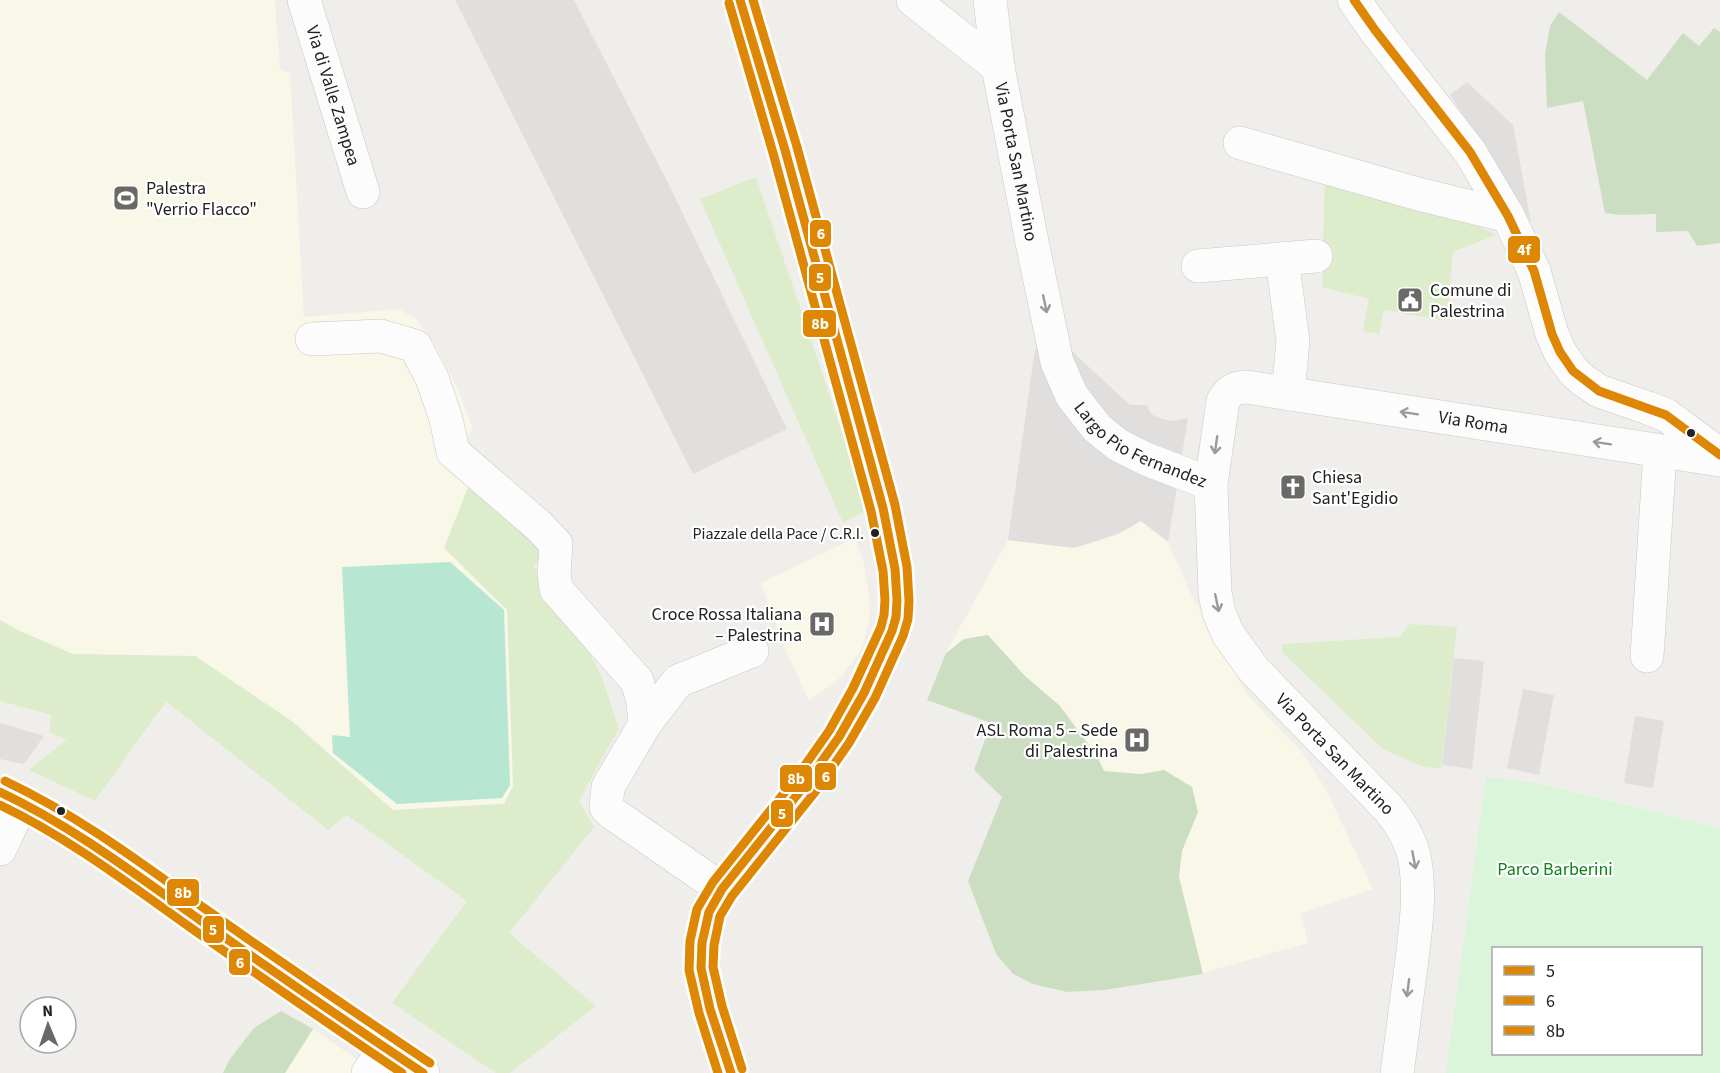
<svg xmlns="http://www.w3.org/2000/svg" width="1720" height="1073" font-family="'Source Sans 3',sans-serif">
<rect width="100%" height="100%" fill="#f0eeeb"/>
<!-- education -->
<g fill="#f8f7e8">
<path d="M 0,0 L 275,0 L 280,70 L 290,73 L 304,317 L 399,309 L 417,320 L 437,348 L 458,390 L 473,429 L 463,440 L 545,554 L 534,565 L 549,599 L 602,677 L 619,728 L 528,802 L 393,810 L 293,722 L 195,656 L 167,702 L 156,715 L 95,801 L 29,770 L 66,740 L 49,732 L 51,715 L 0,701 Z"/>
<path d="M 1141,521 L 1168,542 L 1192,596 L 1247,694 L 1306,757 L 1327,792 L 1373,889 L 1301,913 L 1308,943 L 1203,973 L 1105,990 L 1067,992 L 1033,984 L 1013,974 L 996,954 L 968,881 L 1002,797 L 974,770 L 991,723 L 927,700 L 946,653 L 1008,540 L 1074,548 L 1118,534 Z"/>
<path d="M 855,538 L 863,560 L 869,595 L 870,615 L 866,633 L 861,650 L 842,676 L 809,701 L 780,637 L 761,583 Z"/>
<path d="M 313,1029 L 377,1073 L 285,1073 Z"/>
</g>
<!-- grass -->
<g fill="#ddeccb">
<path d="M 1325,175 L 1457,215 L 1496,235 L 1453,252 L 1447,321 L 1384,310 L 1379,334 L 1363,331 L 1369,299 L 1322,287 Z"/>
<path d="M 756,177 L 868,509 L 843,523 L 700,199 Z"/>
<path d="M 469,485 L 545,554 L 534,565 L 549,599 L 571,618 L 602,677 L 619,728 L 579,801 L 594,827 L 509,933 L 596,1006 L 510,1073 L 496,1073 L 392,1003 L 467,901 L 347,815 L 328,830 L 167,702 L 156,715 L 95,801 L 29,770 L 66,740 L 49,732 L 51,715 L 0,701 L 0,620 L 20,631 L 73,654 L 195,656 L 293,722 L 393,810 L 504,804 L 513,786 L 507,610 L 444,548 Z"/>
<path d="M 1410,624 L 1457,627 L 1441,769 L 1421,766 L 1384,750 L 1282,652 L 1282,644 L 1399,637 Z"/>
</g>
<!-- forest -->
<g fill="#cbdec1">
<path d="M 1559,12 L 1647,80 L 1683,33 L 1699,46 L 1714,28 L 1720,32 L 1720,243 L 1697,246 L 1688,231 L 1656,232 L 1656,214 L 1621,215 L 1605,213 L 1583,101 L 1547,108 L 1545,55 L 1550,26 Z"/>
<path d="M 988,635 L 1025,676 L 1060,706 L 1097,756 L 1104,771 L 1141,774 L 1164,770 L 1192,787 L 1198,812 L 1182,851 L 1179,877 L 1203,974 L 1105,990 L 1067,992 L 1033,984 L 1013,974 L 996,954 L 968,881 L 1002,797 L 974,770 L 991,723 L 927,700 L 946,653 L 964,639 Z"/>
<path d="M 281,1011 L 313,1029 L 285,1073 L 223,1073 L 230,1059 L 254,1028 Z"/>
</g>
<!-- park -->
<path fill="#daf5da" fill-rule="evenodd" d="M 1486,777 L 1536,783 L 1720,828 L 1720,1073 L 1446,1073 ZM 1494,948 L 1700,948 L 1700,1054 L 1494,1054 Z"/>
<!-- pitch -->
<path fill="#b7e6d2" d="M 450,562 L 504,610 L 510,785 L 502,798 L 397,804 L 333,753 L 332,735 L 350,737 L 342,567 Z"/>
<!-- parking -->
<g fill="#e0dfde">
<path d="M 455,0 L 574,0 L 668,183 L 787,429 L 693,474 Z"/>
<path d="M 1467,82 L 1513,125 L 1531,222 L 1450,95 Z"/>
<path d="M 1067,345 L 1079,358 L 1130,405 L 1147,405 L 1151,414 L 1159,418 L 1173,421 L 1188,418 L 1168,542 L 1141,521 L 1118,534 L 1074,548 L 1008,540 L 1035,349 Z"/>
<path d="M 1454,658 L 1484,661 L 1472,769 L 1442,765 Z"/>
<path d="M 1523,689 L 1554,695 L 1539,775 L 1507,768 Z"/>
<path d="M 1635,716 L 1664,721 L 1653,788 L 1624,783 Z"/>
<path d="M 0,723 L 44,736 L 24,764 L 0,759 Z"/>
</g>
<g fill="none" stroke-linecap="round" stroke-linejoin="round">
<defs>
<g id="minor">
<path id="s1" d="M 304,0 L 363,192"/>
<path d="M 913,0 L 998,67"/>
<path id="s2" d="M 990,0 L 998,67 L 1033,247 L 1057,362 L 1072,396 L 1097,428 L 1118,445 L 1146,459 L 1211,484"/>
<path d="M 1354,0 L 1375,30 L 1470,152 L 1508,216 L 1534,271 L 1552,334 L 1560,352 L 1573,371 L 1583,380 L 1599,391 L 1648,408 L 1666,415 L 1720,455"/>
<path d="M 1240,143 L 1418,194 L 1508,216"/>
<path d="M 1282,259 L 1293,341 L 1288,394"/>
<path d="M 1198,266 L 1316,256"/>
<path d="M 312,339 L 381,336 L 415,346 L 432,378 L 446,419 L 453,452 L 539,526 L 556,544 L 554,574 L 556,589 L 637,681 L 643,702 L 645,724"/>
<path d="M 1647,656 L 1660,452"/>
<path d="M 0,792 C 71,823 134,873 196,917 C 271,970 347,1022 423,1073"/>
<path d="M 0,849 L 22,802"/>
<path d="M 722,889 L 612,813 L 606,807 L 608,787 L 645,724 L 678,681 L 752,651"/>
<path d="M 368,1073 L 385,1048"/>
<path d="M 731,1073 L 710,1009 L 701,968 L 702,943 L 709,912 L 722,889 L 805,785 L 824,760 L 839,737 L 864,693 L 892,631 L 896,617 L 897,600 L 895,569 L 883,508 L 785,150 L 740,0"/>
<path id="s3" d="M 1397,1073 C 1402,1038 1406,1003 1411,967 C 1415,933 1421,896 1415,861 C 1412,841 1401,824 1388,808 L 1254,670 L 1228,634 L 1219,613 L 1215,593 L 1211,484 L 1223,401 C 1229,391 1233,388 1246,387 L 1720,460"/>
</g>
</defs>
<!-- minor casing -->
<use href="#minor" stroke="#c9c8c7" stroke-width="34"/>
<!-- minor -->
<use href="#minor" stroke="#fdfcfc" stroke-width="33"/>
<defs>
<g id="bus-1">
<path d="M 0,792 C 72,826 135,874 200,920 C 274,972 348,1023 423,1073"/>
<path d="M 731,1073 L 710,1009 L 701,968 L 702,943 L 709,912 L 722,889 L 805,785 L 839,737 L 864,693 L 892,631 L 896,617 L 897,600 L 895,569 L 883,508 L 785,150 L 740,0"/>
</g>
<g id="bus-2">
<path d="M 0,805 C 69,838 129,884 191,928 C 261,977 331,1026 402,1073"/>
<path d="M 742,1069 L 722,1006 L 713,967 L 714,945 L 720,916 L 732,896 L 815,792 L 849,743 L 875,698 L 903,636 L 908,619 L 909,601 L 907,567 L 895,505 L 797,147 L 753,0"/>
</g>
<g id="bus-3">
<path d="M 5,781 C 77,815 140,862 204,908 C 279,961 354,1012 430,1063"/>
<path d="M 718,1073 L 699,1013 L 689,970 L 690,941 L 697,909 L 713,882 L 796,778 L 829,731 L 853,688 L 881,627 L 884,615 L 885,600 L 883,571 L 871,511 L 773,153 L 729,3"/>
</g>
<path id="bus-4" d="M 1354,0 L 1375,30 L 1470,152 L 1508,216 L 1534,271 L 1552,334 L 1560,352 L 1573,371 L 1599,391 L 1666,415 L 1720,455"/>
</defs>
<!-- bus-1 casing -->
<use href="#bus-1" stroke="#fff" stroke-width="14"/>
<!-- bus-2 casing -->
<use href="#bus-2" stroke="#fff" stroke-width="14"/>
<!-- bus-3 casing -->
<use href="#bus-3" stroke="#fff" stroke-width="14"/>
<!-- bus-4 casing -->
<use href="#bus-4" stroke="#fff" stroke-width="14"/>
<!-- bus-1 -->
<use href="#bus-1" stroke="#de8705" stroke-width="9"/>
<!-- bus-2 -->
<use href="#bus-2" stroke="#de8705" stroke-width="9"/>
<!-- bus-3 -->
<use href="#bus-3" stroke="#de8705" stroke-width="9"/>
<!-- bus-4 -->
<use href="#bus-4" stroke="#de8705" stroke-width="9"/>
</g>
<!-- one-way arrows -->
<defs><path id="oneway-shaft" d="M-6 0H5M1.5-3L5.5 0L1.5 3" fill="none" stroke-width="1.6" stroke-linecap="round" stroke-linejoin="round" transform="scale(1.5)"/></defs>
<g stroke="#9a9a9a">
<use href="#oneway-shaft" transform="translate(1045 304) rotate(78)"/>
<use href="#oneway-shaft" transform="translate(1409 413) rotate(-171)"/>
<use href="#oneway-shaft" transform="translate(1602 443) rotate(-171)"/>
<use href="#oneway-shaft" transform="translate(1216 445) rotate(98)"/>
<use href="#oneway-shaft" transform="translate(1217 603) rotate(78)"/>
<use href="#oneway-shaft" transform="translate(1414 860) rotate(79)"/>
<use href="#oneway-shaft" transform="translate(1408 988) rotate(97)"/>
</g>
<!-- icons -->
<defs>
<symbol id="stadium-square" viewBox="-11 -11 22 22"><rect x="-9" y="-9" width="18" height="18" rx="4" fill="#6a6968" stroke="#fff"/><path d="M0-5a6.5 5 0 1 0 0 10a6.5 5 0 1 0 0-10ZM-3.5-1.8h7v3.6h-7Z" fill="#fff"/></symbol>
<symbol id="civic-square" viewBox="-11 -11 22 22"><rect x="-9" y="-9" width="18" height="18" rx="4" fill="#6a6968" stroke="#fff"/><path d="M-.6-6.5H3V-4.5H.6V-3L4-1V1h2V6H-6V1h2V-1L-.6-3ZM-1.2 2.5V6h2.4V2.5Z" fill="#fff"/></symbol>
<symbol id="church-square" viewBox="-11 -11 22 22"><rect x="-9" y="-9" width="18" height="18" rx="4" fill="#6a6968" stroke="#fff"/><path d="M-1.2-6h2.4v3.5h3.3v2.4h-3.3V6h-2.4V-.1h-3.3v-2.4h3.3Z" fill="#fff"/></symbol>
<symbol id="hospital-square" viewBox="-11 -11 22 22"><rect x="-9" y="-9" width="18" height="18" rx="4" fill="#6a6968" stroke="#fff"/><path d="M-5-5h3v3.5h4V-5h3V5h-3V1.5h-4V5h-3Z" fill="#fff"/></symbol>
</defs>
<g fill-rule="evenodd">
<use href="#stadium-square" x="111" y="183" width="30" height="30"/>
<use href="#civic-square" x="1395" y="285" width="30" height="30"/>
<use href="#church-square" x="1278" y="472" width="30" height="30"/>
<use href="#hospital-square" x="807" y="609" width="30" height="30"/>
<use href="#hospital-square" x="1122" y="725" width="30" height="30"/>
</g>
<!-- markers -->
<g fill="#222" stroke="#fff" stroke-width="2">
<circle cx="1691" cy="433" r="5"/>
<circle cx="875" cy="533" r="5"/>
<circle cx="61" cy="811" r="5"/>
</g>
<g text-anchor="middle" stroke-width="4.5" stroke-linejoin="round" paint-order="stroke">
<!-- bus labels -->
<g font-size="16" fill="#222" stroke="#fff" text-anchor="end">
<text x="864" y="539">Piazzale della Pace / C.R.I.</text>
</g>
<!-- street labels -->
<g font-size="18" fill="#222" stroke="#fff">
<text dy="6" stroke="none"><textPath href="#s1" startOffset="100">Via di Valle Zampea</textPath></text>
<text dy="6" stroke="none"><textPath href="#s2" startOffset="164">Via Porta San Martino</textPath></text>
<text dy="6" stroke="none"><textPath href="#s3" startOffset="1005">Via Roma</textPath></text>
<text dy="6" stroke="none"><textPath href="#s2" startOffset="492">Largo Pio Fernandez</textPath></text>
<text transform="translate(1335 754) rotate(46)" y="6">Via Porta San Martino</text>
</g>
<!-- poi labels -->
<g font-size="18" fill="#222" stroke="#fff" text-anchor="start">
<text x="146" y="194">Palestra<tspan x="146" dy="21">"Verrio Flacco"</tspan></text>
<text x="1430" y="296">Comune di<tspan x="1430" dy="21">Palestrina</tspan></text>
<text x="1312" y="483">Chiesa<tspan x="1312" dy="21">Sant'Egidio</tspan></text>
<text x="802" y="620" text-anchor="end">Croce Rossa Italiana<tspan x="802" dy="21">– Palestrina</tspan></text>
<text x="1118" y="736" text-anchor="end">ASL Roma 5 – Sede<tspan x="1118" dy="21">di Palestrina</tspan></text>
</g>
<!-- park labels -->
<g font-size="18" fill="#0c8416" stroke="#fff">
<text x="1555" y="875">Parco Barberini</text>
</g>
</g>
<g stroke="#fff" stroke-width="2">
<rect x="809" y="219" width="23" height="29" rx="6" fill="#de8705"/>
<rect x="1507" y="235" width="34" height="29" rx="6" fill="#de8705"/>
<rect x="808" y="263" width="24" height="29" rx="6" fill="#de8705"/>
<rect x="802" y="309" width="35" height="29" rx="6" fill="#de8705"/>
<rect x="814" y="762" width="23" height="29" rx="6" fill="#de8705"/>
<rect x="779" y="764" width="34" height="29" rx="6" fill="#de8705"/>
<rect x="770" y="799" width="24" height="29" rx="6" fill="#de8705"/>
<rect x="166" y="878" width="34" height="29" rx="6" fill="#de8705"/>
<rect x="202" y="915" width="23" height="29" rx="6" fill="#de8705"/>
<rect x="228" y="948" width="23" height="28" rx="6" fill="#de8705"/>
</g>
<g font-size="16" text-anchor="middle" font-weight="bold" fill="#fff">
<text x="821" y="239">6</text>
<text x="1524" y="255">4f</text>
<text x="820" y="283">5</text>
<text x="820" y="329">8b</text>
<text x="826" y="782">6</text>
<text x="796" y="784">8b</text>
<text x="782" y="819">5</text>
<text x="183" y="898">8b</text>
<text x="213" y="935">5</text>
<text x="240" y="968">6</text>
</g>
<!-- legend -->
<rect x="1492" y="947" width="210" height="108" fill="#ffffff" stroke="#a7a7a7" stroke-width="1.5"/>
<rect x="1504" y="966" width="30" height="9" fill="#de8705" stroke="#a7a7a7" stroke-width="1.5"/>
<text x="1546" y="977" font-size="18" fill="#222222">5</text>
<rect x="1504" y="996" width="30" height="9" fill="#de8705" stroke="#a7a7a7" stroke-width="1.5"/>
<text x="1546" y="1007" font-size="18" fill="#222222">6</text>
<rect x="1504" y="1026" width="30" height="9" fill="#de8705" stroke="#a7a7a7" stroke-width="1.5"/>
<text x="1546" y="1037" font-size="18" fill="#222222">8b</text>
<!-- north arrow -->
<g transform="translate(48 1025) rotate(358)"><circle r="28" fill="#ffffff" stroke="#a7a7a7" stroke-width="1.5"/>
<path d="M0-4.5L10 22L0 15L-10 22Z" fill="#6a6968"/>
<text y="-9" font-size="16" font-weight="bold" text-anchor="middle" fill="#222222">N</text>
</g>
</svg>
